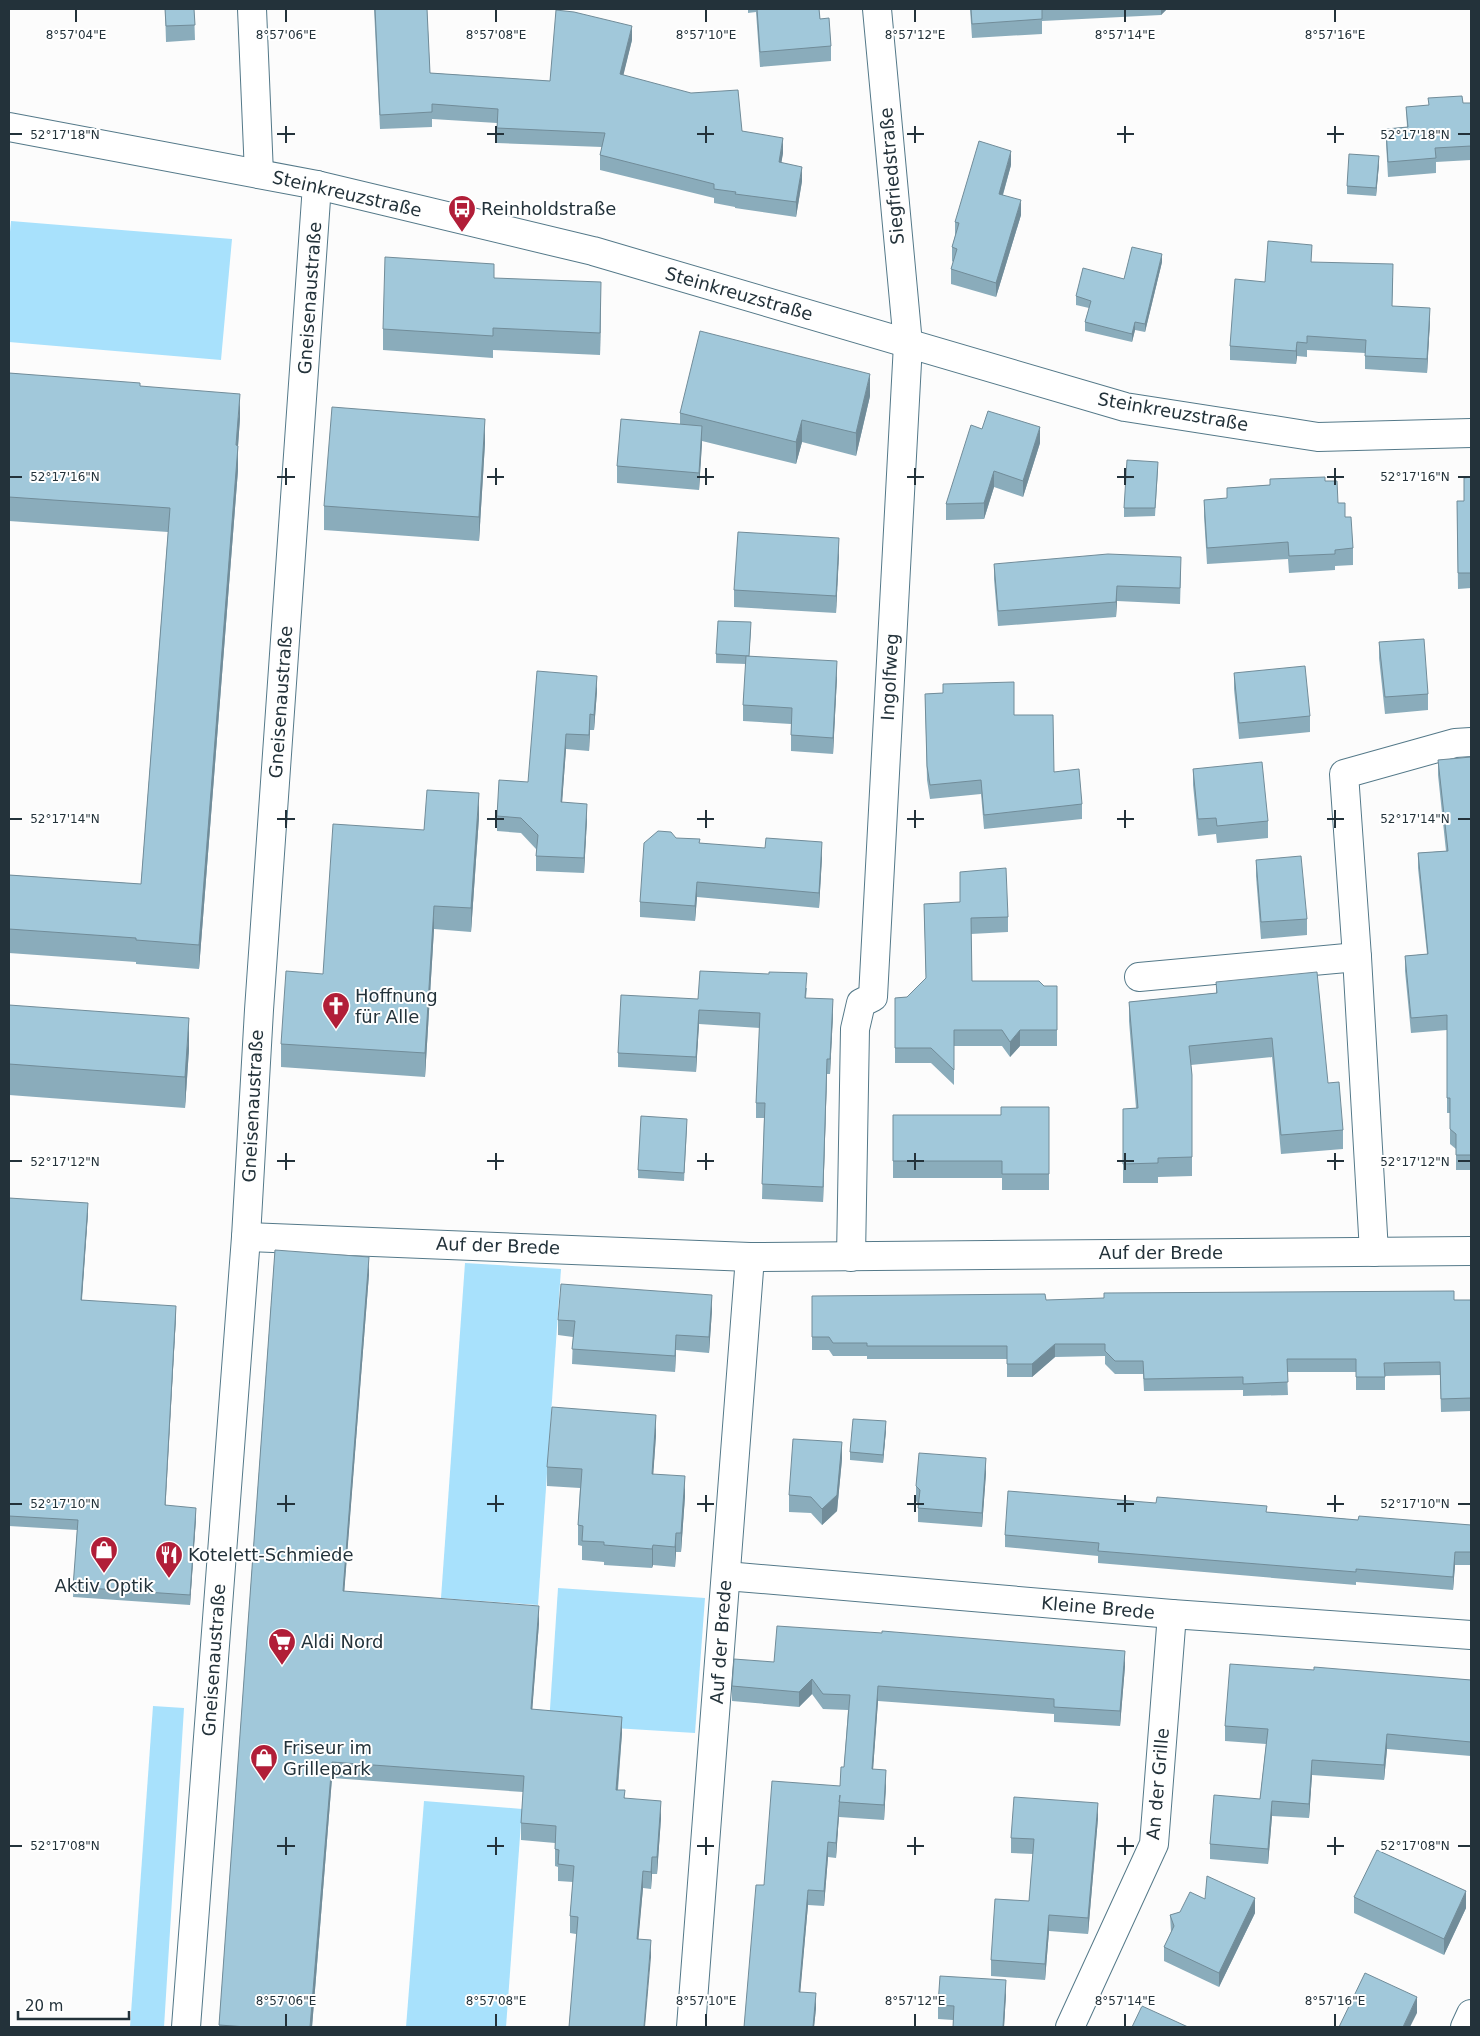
<svg xmlns="http://www.w3.org/2000/svg" width="1480" height="2036" font-family="'DejaVu Sans',sans-serif">
<rect width="100%" height="100%" fill="#fcfcfc"/>
<!-- green -->
<g fill="#a8e1fc">
<path d="M 11,221 L 232,239 L 221,360 L 9,342 L 9,243 Z"/>
<path d="M 465,1263 L 561,1269 L 538,1605 L 441,1598 Z"/>
<path d="M 558,1588 L 705,1598 L 695,1733 L 549,1724 Z"/>
<path d="M 153,1706 L 184,1708 L 164,2027 L 130,2027 Z"/>
<path d="M 424,1801 L 522,1809 L 506,2027 L 406,2027 Z"/>
</g>
<g fill="none" stroke-linecap="round" stroke-linejoin="round">
<defs>
<g id="street">
<path d="M 252,9 L 259,174"/>
<path d="M 9,127 L 317,185 L 593,251 L 1125,407 L 1318,437 L 1471,433"/>
<path d="M 1139,977 L 1357,957"/>
<path d="M 246,1237 L 750,1257"/>
<path d="M 1374,1252 L 1357,957 L 1344,774 L 1455,743 L 1471,742"/>
<path d="M 851,1257 L 855,1029 L 861,1003 L 873,997 L 908,344 L 877,9"/>
<path d="M 726,1576 L 1172,1614 L 1471,1635"/>
<path d="M 186,2027 L 246,1237 L 259,1010 L 317,185"/>
<path d="M 691,2027 L 750,1257 L 1471,1251"/>
<path d="M 1070,2027 L 1154,1844 L 1172,1614"/>
<path d="M 1465,2027 L 1471,2014"/>
</g>
</defs>
<!-- street casing -->
<use href="#street" stroke="#547989" stroke-width="30"/>
<!-- street -->
<use href="#street" stroke="#fff" stroke-width="28"/>
</g>
<!-- wall -->
<g fill="#8aacbb">
<path d="M 165,9 L 194,9 L 195,40 L 166,42 Z"/>
<path d="M 374,9 L 427,9 L 430,73 L 550,81 L 632,40 L 623,75 L 742,131 L 783,153 L 781,163 L 802,181 L 796,217 L 735,208 L 735,207 L 714,203 L 714,198 L 600,170 L 600,155 L 602,147 L 497,143 L 497,123 L 432,119 L 432,127 L 380,129 Z"/>
<path d="M 748,9 L 819,9 L 820,19 L 831,46 L 831,61 L 760,67 L 756,12 L 748,13 Z"/>
<path d="M 970,9 L 1167,9 L 1161,15 L 1042,21 L 1042,34 L 972,38 Z"/>
<path d="M 1471,103 L 1471,160 L 1436,162 L 1436,173 L 1388,177 L 1386,143 L 1386,129 L 1407,127 L 1406,107 Z"/>
<path d="M 1379,164 L 1376,196 L 1347,194 L 1347,186 Z"/>
<path d="M 1011,165 L 1003,195 L 1021,215 L 996,297 L 951,284 L 951,269 L 953,262 L 952,261 L 952,247 L 955,236 L 955,222 Z"/>
<path d="M 1162,262 L 1145,332 L 1135,330 L 1132,342 L 1085,331 L 1085,322 L 1089,308 L 1076,305 L 1076,296 L 1124,279 Z"/>
<path d="M 1312,262 L 1393,278 L 1392,306 L 1430,321 L 1427,373 L 1365,369 L 1365,353 L 1307,350 L 1307,357 L 1297,356 L 1296,364 L 1230,360 L 1230,346 L 1265,282 Z"/>
<path d="M 494,278 L 601,303 L 600,355 L 493,350 L 493,358 L 383,350 L 383,329 Z"/>
<path d="M 9,373 L 140,386 L 240,418 L 238,446 L 238,470 L 199,969 L 136,964 L 136,962 L 9,953 L 9,875 L 141,884 L 168,532 L 9,521 Z"/>
<path d="M 870,396 L 856,456 L 802,442 L 796,464 L 702,441 L 699,490 L 617,483 L 617,466 L 680,424 L 680,413 Z"/>
<path d="M 982,429 L 1040,443 L 1023,497 L 994,487 L 984,519 L 946,520 L 946,504 Z"/>
<path d="M 485,443 L 479,541 L 324,530 L 324,506 Z"/>
<path d="M 1158,470 L 1155,516 L 1124,517 L 1124,508 Z"/>
<path d="M 1471,477 L 1471,588 L 1458,589 L 1457,501 L 1464,501 Z"/>
<path d="M 1325,481 L 1338,503 L 1345,517 L 1353,548 L 1353,565 L 1335,566 L 1335,570 L 1289,573 L 1288,559 L 1207,564 L 1204,516 L 1204,500 L 1227,499 L 1227,488 Z"/>
<path d="M 839,554 L 836,613 L 734,607 L 734,590 Z"/>
<path d="M 994,564 L 1181,572 L 1180,604 L 1117,601 L 1116,617 L 998,626 L 994,579 Z"/>
<path d="M 751,631 L 749,656 L 837,677 L 833,754 L 791,751 L 791,724 L 743,721 L 743,705 L 746,664 L 716,663 L 716,654 Z"/>
<path d="M 1379,642 L 1428,694 L 1428,710 L 1385,714 L 1379,658 Z"/>
<path d="M 1234,673 L 1310,716 L 1310,732 L 1239,739 L 1234,689 Z"/>
<path d="M 597,691 L 594,730 L 590,730 L 589,751 L 566,749 L 562,802 L 587,819 L 584,873 L 536,871 L 536,849 L 521,833 L 497,831 L 497,816 L 528,782 Z"/>
<path d="M 943,693 L 1014,715 L 1054,772 L 1082,804 L 1082,819 L 984,829 L 981,794 L 930,799 L 927,780 L 925,694 Z"/>
<path d="M 1471,757 L 1471,1170 L 1456,1170 L 1456,1149 L 1450,1144 L 1450,1113 L 1447,1113 L 1447,1030 L 1411,1033 L 1405,971 L 1405,956 L 1427,954 L 1418,868 L 1418,853 L 1446,851 L 1438,775 L 1438,760 Z"/>
<path d="M 1193,769 L 1268,821 L 1268,838 L 1217,843 L 1216,834 L 1198,836 L 1193,785 Z"/>
<path d="M 479,817 L 471,932 L 434,929 L 425,1077 L 281,1067 L 281,1044 L 323,974 Z"/>
<path d="M 700,843 L 822,857 L 819,908 L 697,897 L 695,921 L 640,917 L 640,902 Z"/>
<path d="M 1256,860 L 1307,919 L 1307,935 L 1261,939 L 1256,876 Z"/>
<path d="M 960,872 L 1008,917 L 1008,932 L 971,934 L 972,981 L 1044,986 L 1057,986 L 1057,1046 L 1020,1046 L 1010,1057 L 1002,1046 L 954,1046 L 954,1085 L 931,1063 L 895,1063 L 895,998 L 907,997 L 926,979 L 924,904 L 960,903 Z"/>
<path d="M 1216,982 L 1328,1083 L 1343,1130 L 1343,1149 L 1281,1154 L 1272,1057 L 1191,1065 L 1192,1075 L 1192,1176 L 1158,1177 L 1158,1183 L 1123,1183 L 1123,1109 L 1136,1108 L 1129,1021 L 1129,1002 L 1216,993 Z"/>
<path d="M 807,988 L 806,998 L 833,1014 L 830,1074 L 827,1074 L 823,1202 L 762,1199 L 764,1118 L 756,1118 L 756,1103 L 760,1028 L 699,1024 L 696,1072 L 618,1067 L 618,1053 L 698,999 Z"/>
<path d="M 9,1005 L 189,1049 L 185,1108 L 9,1095 Z"/>
<path d="M 1049,1107 L 1049,1190 L 1002,1190 L 1002,1178 L 893,1178 L 893,1115 L 1001,1115 Z"/>
<path d="M 687,1127 L 684,1181 L 638,1178 L 638,1170 Z"/>
<path d="M 9,1198 L 88,1213 L 82,1300 L 176,1316 L 165,1505 L 196,1518 L 190,1605 L 73,1597 L 77,1530 L 9,1526 Z"/>
<path d="M 275,1250 L 369,1274 L 344,1592 L 539,1623 L 532,1710 L 622,1733 L 618,1790 L 625,1798 L 661,1818 L 657,1874 L 652,1874 L 651,1889 L 643,1888 L 638,1939 L 651,1957 L 576,1934 L 570,1933 L 570,1916 L 573,1882 L 558,1881 L 558,1867 L 555,1866 L 555,1843 L 521,1840 L 521,1823 L 523,1792 L 332,1778 L 312,2027 L 219,2027 Z"/>
<path d="M 812,1296 L 1046,1300 L 1471,1300 L 1471,1411 L 1441,1412 L 1440,1375 L 1385,1376 L 1385,1390 L 1356,1390 L 1356,1372 L 1287,1372 L 1288,1395 L 1243,1396 L 1243,1390 L 1144,1391 L 1143,1374 L 1115,1374 L 1105,1364 L 1105,1356 L 1055,1357 L 1032,1377 L 1007,1377 L 1007,1359 L 867,1359 L 867,1356 L 833,1356 L 829,1350 L 812,1350 Z"/>
<path d="M 712,1310 L 709,1353 L 676,1350 L 675,1372 L 572,1364 L 573,1337 L 558,1335 L 558,1320 Z"/>
<path d="M 886,1430 L 883,1463 L 850,1460 L 850,1452 Z"/>
<path d="M 656,1435 L 653,1474 L 685,1496 L 681,1552 L 676,1552 L 675,1567 L 653,1565 L 652,1568 L 604,1565 L 604,1562 L 582,1560 L 582,1546 L 578,1545 L 578,1525 L 580,1488 L 547,1486 L 547,1467 Z"/>
<path d="M 842,1459 L 837,1511 L 822,1525 L 811,1513 L 789,1512 L 789,1495 Z"/>
<path d="M 986,1473 L 982,1527 L 918,1522 L 918,1504 L 916,1501 L 916,1486 Z"/>
<path d="M 1267,1512 L 1358,1520 L 1471,1525 L 1471,1565 L 1455,1565 L 1453,1590 L 1356,1582 L 1356,1585 L 1098,1563 L 1098,1556 L 1005,1547 L 1005,1535 Z"/>
<path d="M 774,1662 L 1125,1666 L 1120,1726 L 1054,1722 L 1054,1714 L 878,1701 L 873,1769 L 886,1785 L 884,1820 L 839,1817 L 839,1815 L 836,1858 L 828,1857 L 824,1906 L 808,1905 L 800,1992 L 816,2008 L 814,2027 L 744,2027 L 764,1885 L 840,1786 L 844,1767 L 848,1710 L 823,1709 L 812,1694 L 799,1707 L 732,1701 L 732,1686 Z"/>
<path d="M 1314,1670 L 1471,1680 L 1471,1756 L 1387,1749 L 1384,1780 L 1312,1775 L 1309,1818 L 1272,1816 L 1268,1864 L 1210,1859 L 1210,1844 L 1260,1799 L 1266,1744 L 1225,1741 L 1225,1726 Z"/>
<path d="M 1098,1818 L 1088,1934 L 1049,1931 L 1045,1980 L 991,1976 L 991,1960 L 1029,1901 L 1033,1854 L 1011,1853 L 1011,1838 Z"/>
<path d="M 1354,1897 L 1466,1908 L 1444,1955 L 1354,1913 Z"/>
<path d="M 1205,1899 L 1255,1913 L 1219,1987 L 1164,1961 L 1164,1947 L 1171,1932 L 1170,1915 L 1180,1912 Z"/>
<path d="M 1006,1994 L 1004,2027 L 953,2027 L 953,2020 L 938,2019 L 938,2005 Z"/>
</g>
<!-- shaded-wall -->
<g fill="#718c99">
<path d="M 1161,9 L 1167,9 L 1161,15 Z"/>
<path d="M 632,26 L 632,40 L 620,89 L 620,74 Z"/>
<path d="M 783,138 L 783,153 L 779,177 L 779,162 Z"/>
<path d="M 1011,151 L 1011,165 L 999,208 L 999,194 Z"/>
<path d="M 1379,156 L 1379,164 L 1376,196 L 1376,188 Z"/>
<path d="M 802,167 L 802,181 L 796,217 L 796,202 Z"/>
<path d="M 1021,200 L 1021,215 L 996,297 L 996,283 Z"/>
<path d="M 1162,254 L 1162,262 L 1145,332 L 1145,324 Z"/>
<path d="M 601,282 L 601,303 L 600,355 L 600,333 Z"/>
<path d="M 1430,308 L 1430,321 L 1427,373 L 1427,359 Z"/>
<path d="M 1135,322 L 1135,330 L 1132,342 L 1132,334 Z"/>
<path d="M 1297,342 L 1297,356 L 1296,364 L 1296,351 Z"/>
<path d="M 870,374 L 870,396 L 856,456 L 856,433 Z"/>
<path d="M 240,394 L 240,418 L 238,446 L 238,470 L 199,969 L 199,945 Z"/>
<path d="M 485,419 L 485,443 L 479,541 L 479,517 Z"/>
<path d="M 802,420 L 802,442 L 796,464 L 796,442 Z"/>
<path d="M 702,426 L 702,443 L 699,490 L 699,473 Z"/>
<path d="M 1040,427 L 1040,443 L 1023,497 L 1023,481 Z"/>
<path d="M 994,471 L 994,487 L 984,519 L 984,503 Z"/>
<path d="M 839,538 L 839,554 L 836,613 L 836,596 Z"/>
<path d="M 1117,586 L 1117,601 L 1116,617 L 1116,602 Z"/>
<path d="M 837,661 L 837,677 L 833,754 L 833,738 Z"/>
<path d="M 597,676 L 597,691 L 594,730 L 594,715 Z"/>
<path d="M 590,714 L 590,730 L 589,751 L 589,735 Z"/>
<path d="M 566,734 L 566,749 L 561,817 L 561,802 Z"/>
<path d="M 479,793 L 479,817 L 471,932 L 471,908 Z"/>
<path d="M 587,804 L 587,819 L 584,873 L 584,858 Z"/>
<path d="M 822,842 L 822,857 L 819,908 L 819,893 Z"/>
<path d="M 697,882 L 697,897 L 695,921 L 695,906 Z"/>
<path d="M 434,906 L 434,929 L 425,1077 L 425,1053 Z"/>
<path d="M 833,999 L 833,1014 L 830,1074 L 830,1059 Z"/>
<path d="M 699,1010 L 699,1024 L 696,1072 L 696,1057 Z"/>
<path d="M 189,1018 L 189,1049 L 185,1108 L 185,1077 Z"/>
<path d="M 1020,1030 L 1020,1046 L 1010,1057 L 1010,1042 Z"/>
<path d="M 827,1059 L 827,1074 L 823,1202 L 823,1187 Z"/>
<path d="M 88,1203 L 88,1213 L 81,1310 L 81,1300 Z"/>
<path d="M 369,1257 L 369,1274 L 343,1608 L 343,1591 Z"/>
<path d="M 712,1295 L 712,1310 L 709,1353 L 709,1337 Z"/>
<path d="M 176,1306 L 176,1316 L 165,1515 L 165,1505 Z"/>
<path d="M 676,1335 L 676,1350 L 675,1372 L 675,1356 Z"/>
<path d="M 1055,1344 L 1055,1357 L 1032,1377 L 1032,1364 Z"/>
<path d="M 656,1415 L 656,1435 L 652,1493 L 652,1474 Z"/>
<path d="M 886,1421 L 886,1430 L 883,1463 L 883,1455 Z"/>
<path d="M 842,1442 L 842,1459 L 837,1511 L 822,1525 L 822,1509 Z"/>
<path d="M 986,1458 L 986,1473 L 982,1527 L 982,1513 Z"/>
<path d="M 685,1476 L 685,1496 L 681,1552 L 681,1533 Z"/>
<path d="M 196,1508 L 196,1518 L 190,1605 L 190,1595 Z"/>
<path d="M 676,1533 L 676,1552 L 675,1567 L 675,1547 Z"/>
<path d="M 653,1545 L 653,1565 L 652,1568 L 652,1549 Z"/>
<path d="M 1455,1552 L 1455,1565 L 1453,1590 L 1453,1577 Z"/>
<path d="M 539,1606 L 539,1623 L 531,1726 L 531,1709 Z"/>
<path d="M 1125,1651 L 1125,1666 L 1120,1726 L 1120,1711 Z"/>
<path d="M 812,1679 L 812,1694 L 799,1707 L 799,1692 Z"/>
<path d="M 878,1686 L 878,1701 L 872,1784 L 872,1769 Z"/>
<path d="M 622,1717 L 622,1733 L 616,1807 L 616,1790 Z"/>
<path d="M 1387,1734 L 1387,1749 L 1384,1780 L 1384,1765 Z"/>
<path d="M 1312,1760 L 1312,1775 L 1309,1818 L 1309,1804 Z"/>
<path d="M 332,1762 L 332,1778 L 312,2027 L 310,2027 Z"/>
<path d="M 886,1770 L 886,1785 L 884,1820 L 884,1805 Z"/>
<path d="M 661,1801 L 661,1818 L 657,1874 L 657,1857 Z"/>
<path d="M 1272,1801 L 1272,1816 L 1268,1864 L 1268,1849 Z"/>
<path d="M 839,1802 L 839,1815 L 836,1858 L 836,1843 Z"/>
<path d="M 1098,1803 L 1098,1818 L 1088,1934 L 1088,1918 Z"/>
<path d="M 828,1842 L 828,1857 L 824,1906 L 824,1891 Z"/>
<path d="M 652,1857 L 652,1874 L 651,1889 L 651,1872 Z"/>
<path d="M 643,1871 L 643,1888 L 637,1956 L 637,1939 Z"/>
<path d="M 808,1890 L 808,1905 L 799,2007 L 799,1992 Z"/>
<path d="M 1466,1891 L 1466,1908 L 1444,1955 L 1444,1939 Z"/>
<path d="M 1255,1898 L 1255,1913 L 1219,1987 L 1219,1973 Z"/>
<path d="M 1049,1915 L 1049,1931 L 1045,1980 L 1045,1964 Z"/>
<path d="M 651,1940 L 651,1957 L 645,2027 L 644,2027 Z"/>
<path d="M 1006,1980 L 1006,1994 L 1004,2027 L 1003,2027 Z"/>
<path d="M 816,1993 L 816,2008 L 814,2027 L 813,2027 Z"/>
<path d="M 1417,1997 L 1417,2013 L 1410,2027 L 1403,2027 Z"/>
</g>
<!-- building -->
<g fill="#a1c8da" stroke="#718c99">
<path d="M 165,9 L 194,9 L 195,25 L 166,26 Z"/>
<path d="M 375,9 L 427,9 L 430,73 L 550,81 L 556,10 L 574,12 L 632,26 L 620,74 L 691,93 L 738,90 L 742,131 L 783,138 L 779,162 L 802,167 L 796,202 L 735,194 L 736,192 L 714,189 L 714,184 L 600,155 L 605,133 L 497,128 L 498,109 L 432,104 L 432,112 L 380,115 Z"/>
<path d="M 757,9 L 819,9 L 820,19 L 829,18 L 831,46 L 760,52 Z"/>
<path d="M 971,9 L 1042,9 L 1042,19 L 972,24 Z"/>
<path d="M 1462,96 L 1463,103 L 1471,103 L 1471,146 L 1435,148 L 1436,158 L 1388,162 L 1386,129 L 1408,127 L 1406,107 L 1429,105 L 1428,98 Z"/>
<path d="M 979,141 L 1011,151 L 999,194 L 1021,200 L 996,283 L 951,269 L 957,249 L 952,247 L 959,223 L 955,222 Z"/>
<path d="M 1349,154 L 1379,156 L 1376,188 L 1347,186 Z"/>
<path d="M 1268,241 L 1312,245 L 1311,262 L 1393,264 L 1392,306 L 1430,308 L 1427,359 L 1365,356 L 1366,340 L 1307,336 L 1307,343 L 1297,342 L 1296,351 L 1230,346 L 1235,279 L 1265,282 Z"/>
<path d="M 1132,247 L 1162,254 L 1145,324 L 1135,322 L 1132,334 L 1085,322 L 1091,301 L 1076,296 L 1083,268 L 1124,279 Z"/>
<path d="M 385,257 L 494,264 L 494,278 L 601,282 L 600,333 L 493,328 L 493,336 L 383,329 Z"/>
<path d="M 700,331 L 870,374 L 856,433 L 802,420 L 796,442 L 680,413 Z"/>
<path d="M 9,373 L 140,383 L 140,386 L 240,394 L 236,445 L 238,446 L 199,945 L 136,940 L 136,938 L 9,929 L 9,875 L 141,884 L 170,508 L 9,497 Z"/>
<path d="M 332,407 L 485,419 L 479,517 L 324,506 Z"/>
<path d="M 988,411 L 1040,427 L 1023,481 L 994,471 L 984,503 L 946,504 L 971,425 L 982,429 Z"/>
<path d="M 621,419 L 702,426 L 699,473 L 617,466 Z"/>
<path d="M 1127,460 L 1158,462 L 1155,508 L 1124,508 Z"/>
<path d="M 1325,477 L 1325,481 L 1337,481 L 1338,503 L 1345,503 L 1345,517 L 1351,517 L 1353,548 L 1335,550 L 1335,554 L 1289,556 L 1288,542 L 1207,548 L 1204,500 L 1227,498 L 1227,488 L 1270,485 L 1270,479 Z"/>
<path d="M 1471,477 L 1471,573 L 1458,573 L 1457,501 L 1464,501 L 1464,478 Z"/>
<path d="M 738,532 L 839,538 L 836,596 L 734,590 Z"/>
<path d="M 1108,554 L 1181,557 L 1180,588 L 1117,586 L 1116,602 L 998,611 L 994,564 Z"/>
<path d="M 718,621 L 751,622 L 749,656 L 716,654 Z"/>
<path d="M 1424,639 L 1428,694 L 1385,697 L 1379,642 Z"/>
<path d="M 746,656 L 837,661 L 833,738 L 791,735 L 792,708 L 743,705 Z"/>
<path d="M 1305,666 L 1310,716 L 1239,723 L 1234,673 Z"/>
<path d="M 537,671 L 597,676 L 594,715 L 590,714 L 589,735 L 566,734 L 561,802 L 587,804 L 584,858 L 536,856 L 538,835 L 521,818 L 497,816 L 499,780 L 528,782 Z"/>
<path d="M 1014,682 L 1014,715 L 1053,715 L 1054,772 L 1079,769 L 1082,804 L 984,815 L 981,780 L 930,785 L 927,766 L 925,694 L 943,693 L 943,684 Z"/>
<path d="M 1471,757 L 1471,1155 L 1456,1155 L 1456,1134 L 1450,1129 L 1450,1098 L 1447,1098 L 1447,1015 L 1411,1018 L 1405,956 L 1428,954 L 1418,853 L 1448,851 L 1438,760 Z"/>
<path d="M 1262,762 L 1268,821 L 1217,826 L 1216,818 L 1198,819 L 1193,769 Z"/>
<path d="M 427,790 L 479,793 L 471,908 L 434,906 L 425,1053 L 281,1044 L 286,971 L 323,974 L 333,824 L 424,830 Z"/>
<path d="M 658,831 L 671,832 L 676,838 L 700,839 L 699,843 L 765,848 L 766,838 L 822,842 L 819,893 L 697,882 L 695,906 L 640,902 L 644,843 Z"/>
<path d="M 1301,856 L 1307,919 L 1261,922 L 1256,860 Z"/>
<path d="M 1006,868 L 1008,917 L 971,918 L 972,981 L 1039,981 L 1044,986 L 1057,986 L 1057,1030 L 1020,1030 L 1010,1042 L 1002,1030 L 954,1030 L 954,1070 L 931,1048 L 895,1048 L 895,998 L 907,997 L 926,978 L 924,904 L 960,902 L 960,872 Z"/>
<path d="M 700,971 L 769,974 L 769,972 L 807,973 L 805,998 L 833,999 L 830,1059 L 827,1059 L 823,1187 L 762,1184 L 765,1103 L 756,1103 L 760,1013 L 699,1010 L 696,1057 L 618,1053 L 621,995 L 698,999 Z"/>
<path d="M 1317,972 L 1328,1083 L 1339,1082 L 1343,1130 L 1281,1135 L 1272,1038 L 1189,1046 L 1192,1075 L 1192,1157 L 1158,1158 L 1158,1163 L 1123,1164 L 1123,1109 L 1138,1108 L 1129,1002 L 1217,993 L 1216,982 Z"/>
<path d="M 9,1005 L 189,1018 L 185,1077 L 9,1064 Z"/>
<path d="M 1001,1107 L 1049,1107 L 1049,1174 L 1002,1174 L 1002,1161 L 893,1161 L 893,1115 L 1001,1115 Z"/>
<path d="M 641,1116 L 687,1119 L 684,1173 L 638,1170 Z"/>
<path d="M 9,1198 L 88,1203 L 81,1300 L 176,1306 L 165,1505 L 196,1508 L 190,1595 L 73,1587 L 78,1520 L 9,1516 Z"/>
<path d="M 275,1250 L 369,1257 L 343,1591 L 539,1606 L 531,1709 L 622,1717 L 616,1790 L 625,1790 L 624,1798 L 661,1801 L 657,1857 L 652,1857 L 651,1872 L 643,1871 L 637,1939 L 651,1940 L 644,2027 L 569,2027 L 578,1917 L 570,1916 L 574,1866 L 558,1864 L 559,1850 L 555,1849 L 556,1826 L 521,1823 L 524,1776 L 332,1762 L 310,2027 L 247,2027 L 219,2025 Z"/>
<path d="M 561,1284 L 712,1295 L 709,1337 L 676,1335 L 675,1356 L 572,1349 L 575,1321 L 558,1320 Z"/>
<path d="M 1454,1291 L 1454,1300 L 1471,1300 L 1471,1398 L 1441,1399 L 1440,1362 L 1384,1363 L 1385,1377 L 1356,1377 L 1356,1359 L 1287,1359 L 1288,1382 L 1243,1384 L 1243,1377 L 1144,1379 L 1143,1361 L 1115,1361 L 1105,1351 L 1105,1344 L 1055,1344 L 1032,1364 L 1007,1364 L 1007,1346 L 867,1346 L 867,1343 L 833,1343 L 829,1337 L 812,1337 L 812,1296 L 1045,1294 L 1046,1300 L 1104,1298 L 1104,1293 Z"/>
<path d="M 552,1407 L 656,1415 L 652,1474 L 685,1476 L 681,1533 L 676,1533 L 675,1547 L 653,1545 L 652,1549 L 604,1545 L 604,1542 L 582,1541 L 583,1526 L 578,1525 L 582,1469 L 547,1467 Z"/>
<path d="M 853,1419 L 886,1421 L 883,1455 L 850,1452 Z"/>
<path d="M 793,1439 L 842,1442 L 837,1495 L 822,1509 L 811,1497 L 789,1495 Z"/>
<path d="M 919,1453 L 986,1458 L 982,1513 L 918,1508 L 920,1490 L 916,1486 Z"/>
<path d="M 1008,1491 L 1156,1503 L 1157,1497 L 1267,1506 L 1266,1512 L 1358,1520 L 1359,1516 L 1471,1525 L 1471,1552 L 1455,1552 L 1453,1577 L 1356,1569 L 1356,1572 L 1098,1551 L 1099,1543 L 1005,1535 Z"/>
<path d="M 777,1626 L 882,1633 L 882,1631 L 1125,1651 L 1120,1711 L 1054,1707 L 1054,1699 L 878,1686 L 872,1769 L 886,1770 L 884,1805 L 839,1802 L 840,1795 L 836,1843 L 828,1842 L 824,1891 L 808,1890 L 799,1992 L 816,1993 L 813,2027 L 744,2027 L 756,1885 L 764,1885 L 772,1781 L 840,1786 L 841,1767 L 844,1767 L 850,1695 L 823,1694 L 812,1679 L 799,1692 L 732,1686 L 734,1659 L 774,1662 Z"/>
<path d="M 1230,1664 L 1314,1670 L 1314,1667 L 1471,1680 L 1471,1742 L 1387,1734 L 1384,1765 L 1312,1760 L 1309,1804 L 1272,1801 L 1268,1849 L 1210,1844 L 1214,1795 L 1260,1799 L 1268,1729 L 1225,1726 Z"/>
<path d="M 1014,1797 L 1098,1803 L 1088,1918 L 1049,1915 L 1045,1964 L 991,1960 L 995,1899 L 1029,1901 L 1034,1839 L 1011,1838 Z"/>
<path d="M 1377,1850 L 1466,1891 L 1444,1939 L 1354,1897 Z"/>
<path d="M 1207,1876 L 1255,1898 L 1219,1973 L 1164,1947 L 1174,1926 L 1170,1915 L 1180,1912 L 1190,1892 L 1205,1899 Z"/>
<path d="M 1365,1973 L 1417,1997 L 1403,2027 L 1339,2027 Z"/>
<path d="M 940,1976 L 1006,1980 L 1003,2027 L 953,2027 L 954,2006 L 938,2005 Z"/>
<path d="M 1142,2006 L 1188,2027 L 1132,2027 Z"/>
</g>
<!-- ticks -->
<path fill="none" stroke="#23323a" stroke-width="2" d="M 76,10 L 76,22M 286,10 L 286,22M 496,10 L 496,22M 706,10 L 706,22M 915,10 L 915,22M 1125,10 L 1125,22M 1335,10 L 1335,22M 286,126 L 286,143M 496,126 L 496,143M 706,126 L 706,143M 915,126 L 915,143M 1125,126 L 1125,143M 1335,126 L 1335,143M 10,134 L 22,134M 277,134 L 295,134M 487,134 L 504,134M 697,134 L 714,134M 907,134 L 924,134M 1117,134 L 1134,134M 1327,134 L 1344,134M 1458,134 L 1470,134M 286,468 L 286,485M 496,468 L 496,485M 706,468 L 706,485M 915,468 L 915,485M 1125,468 L 1125,485M 1335,468 L 1335,485M 10,477 L 22,477M 277,477 L 295,477M 487,477 L 504,477M 697,477 L 714,477M 907,477 L 924,477M 1117,477 L 1134,477M 1327,477 L 1344,477M 1458,477 L 1470,477M 286,810 L 286,828M 496,810 L 496,828M 706,810 L 706,828M 915,810 L 915,828M 1125,810 L 1125,828M 1335,810 L 1335,828M 10,819 L 22,819M 277,819 L 295,819M 487,819 L 504,819M 697,819 L 714,819M 907,819 L 924,819M 1117,819 L 1134,819M 1327,819 L 1344,819M 1458,819 L 1470,819M 286,1153 L 286,1170M 496,1153 L 496,1170M 706,1153 L 706,1170M 915,1153 L 915,1170M 1125,1153 L 1125,1170M 1335,1153 L 1335,1170M 10,1161 L 22,1161M 277,1161 L 295,1161M 487,1161 L 504,1161M 697,1161 L 714,1161M 907,1161 L 924,1161M 1117,1161 L 1134,1161M 1327,1161 L 1344,1161M 1458,1161 L 1470,1161M 286,1495 L 286,1512M 496,1495 L 496,1512M 706,1495 L 706,1512M 915,1495 L 915,1512M 1125,1495 L 1125,1512M 1335,1495 L 1335,1512M 10,1504 L 22,1504M 277,1504 L 295,1504M 487,1504 L 504,1504M 697,1504 L 714,1504M 907,1504 L 924,1504M 1117,1504 L 1134,1504M 1327,1504 L 1344,1504M 1458,1504 L 1470,1504M 286,1837 L 286,1855M 496,1837 L 496,1855M 706,1837 L 706,1855M 915,1837 L 915,1855M 1125,1837 L 1125,1855M 1335,1837 L 1335,1855M 10,1846 L 22,1846M 277,1846 L 295,1846M 487,1846 L 504,1846M 697,1846 L 714,1846M 907,1846 L 924,1846M 1117,1846 L 1134,1846M 1327,1846 L 1344,1846M 1458,1846 L 1470,1846M 286,2014 L 286,2026M 496,2014 L 496,2026M 706,2014 L 706,2026M 915,2014 L 915,2026M 1125,2014 L 1125,2026M 1335,2014 L 1335,2026"/>
<!-- icons -->
<defs>
<symbol id="bus-pin" viewBox="-11 -11 22 30"><path d="M0 17L-7.5 6A9.5 9.5 0 1 1 7.5 6Z" fill="#b11e38" stroke="#fff"/><path d="M-5-6H5V4H4V6H2V4H-2V6H-4V4H-5ZM-3.5-4V0h7V-4ZM-3.5 1.2v1.5H-2V1.2ZM2 1.2v1.5H3.5V1.2Z" fill="#fff"/></symbol>
<symbol id="church-pin" viewBox="-11 -11 22 30"><path d="M0 17L-7.5 6A9.5 9.5 0 1 1 7.5 6Z" fill="#b11e38" stroke="#fff"/><path d="M-1.2-6h2.4v3.5h3.3v2.4h-3.3V6h-2.4V-.1h-3.3v-2.4h3.3Z" fill="#fff"/></symbol>
<symbol id="shop-pin" viewBox="-11 -11 22 30"><path d="M0 17L-7.5 6A9.5 9.5 0 1 1 7.5 6Z" fill="#b11e38" stroke="#fff"/><path d="M-5-2.5h2.3a2.7 3.5 0 0 1 5.4 0H5L5.5 6h-11ZM-1.5-2.5h3a1.5 2.3 0 0 0-3 0Z" fill="#fff"/></symbol>
<symbol id="restaurant-pin" viewBox="-11 -11 22 30"><path d="M0 17L-7.5 6A9.5 9.5 0 1 1 7.5 6Z" fill="#b11e38" stroke="#fff"/><path d="M-5-6h1v4h1v-4h1v4h1v-4h1v5L-1.5 .5V6h-2V.5L-5-1ZM5-6V6H3V1.5H1.5Q1.5-4 5-6Z" fill="#fff"/></symbol>
<symbol id="supermarket-pin" viewBox="-11 -11 22 30"><path d="M0 17L-7.5 6A9.5 9.5 0 1 1 7.5 6Z" fill="#b11e38" stroke="#fff"/><path d="M-6-5.5h2.5l.6 2H6L4.5 2H-2.5L-4.4-4H-6ZM-1.5 3.2a1.3 1.3 0 1 0 .1 0ZM3 3.2a1.3 1.3 0 1 0 .1 0Z" fill="#fff"/></symbol>
</defs>
<g fill-rule="evenodd">
<use href="#bus-pin" x="446" y="193" width="32" height="43"/>
<use href="#church-pin" x="320" y="990" width="32" height="43"/>
<use href="#shop-pin" x="88" y="1534" width="32" height="43"/>
<use href="#restaurant-pin" x="153" y="1539" width="32" height="43"/>
<use href="#supermarket-pin" x="266" y="1626" width="32" height="43"/>
<use href="#shop-pin" x="248" y="1742" width="32" height="43"/>
</g>
<g text-anchor="middle" stroke-width="4" stroke-linejoin="round" paint-order="stroke">
<!-- street labels -->
<g font-size="18" fill="#23323a" stroke="#fff">
<text transform="translate(892 176) rotate(-95)" y="6">Siegfriedstraße</text>
<text transform="translate(347 194) rotate(13)" y="6">Steinkreuzstraße</text>
<text transform="translate(739 294) rotate(16)" y="6">Steinkreuzstraße</text>
<text transform="translate(310 298) rotate(-86)" y="6">Gneisenaustraße</text>
<text transform="translate(1173 412) rotate(10)" y="6">Steinkreuzstraße</text>
<text transform="translate(890 677) rotate(-87)" y="6">Ingolfweg</text>
<text transform="translate(281 702) rotate(-86)" y="6">Gneisenaustraße</text>
<text transform="translate(253 1106) rotate(-87)" y="6">Gneisenaustraße</text>
<text transform="translate(498 1246) rotate(2)" y="6">Auf der Brede</text>
<text x="1161" y="1259">Auf der Brede</text>
<text transform="translate(1098 1608) rotate(5)" y="6">Kleine Brede</text>
<text transform="translate(721 1642) rotate(-86)" y="6">Auf der Brede</text>
<text transform="translate(214 1660) rotate(-86)" y="6">Gneisenaustraße</text>
<text transform="translate(1158 1784) rotate(-85)" y="6">An der Grille</text>
</g>
<!-- poi labels -->
<g font-size="18" fill="#23323a" stroke="#fff" text-anchor="start">
<text x="481" y="215">Reinholdstraße</text>
<text x="355" y="1002">Hoffnung<tspan x="355" dy="21">für Alle</tspan></text>
<text x="188" y="1561">Kotelett-Schmiede</text>
<text x="104" y="1592" text-anchor="middle">Aktiv Optik</text>
<text x="301" y="1648">Aldi Nord</text>
<text x="283" y="1754">Friseur im<tspan x="283" dy="21">Grillepark</tspan></text>
</g>
</g>
<g font-size="12" text-anchor="middle" fill="#23323a" stroke="#fff" stroke-width="4" stroke-linejoin="round" paint-order="stroke">
<text x="76" y="39">8°57'04"E</text>
<text x="286" y="39">8°57'06"E</text>
<text x="496" y="39">8°57'08"E</text>
<text x="706" y="39">8°57'10"E</text>
<text x="915" y="39">8°57'12"E</text>
<text x="1125" y="39">8°57'14"E</text>
<text x="1335" y="39">8°57'16"E</text>
<text x="65" y="139">52°17'18"N</text>
<text x="1415" y="139">52°17'18"N</text>
<text x="65" y="481">52°17'16"N</text>
<text x="1415" y="481">52°17'16"N</text>
<text x="65" y="823">52°17'14"N</text>
<text x="1415" y="823">52°17'14"N</text>
<text x="65" y="1166">52°17'12"N</text>
<text x="1415" y="1166">52°17'12"N</text>
<text x="65" y="1508">52°17'10"N</text>
<text x="1415" y="1508">52°17'10"N</text>
<text x="65" y="1850">52°17'08"N</text>
<text x="1415" y="1850">52°17'08"N</text>
<text x="286" y="2005">8°57'06"E</text>
<text x="496" y="2005">8°57'08"E</text>
<text x="706" y="2005">8°57'10"E</text>
<text x="915" y="2005">8°57'12"E</text>
<text x="1125" y="2005">8°57'14"E</text>
<text x="1335" y="2005">8°57'16"E</text>
</g>
<!-- border -->
<rect width="1480" height="2036" fill="none" stroke="#23323a" stroke-width="20"/>
<!-- scale -->
<path d="M18 2011v8h111v-8" fill="none" stroke="#23323a" stroke-width="2.5"/>
<text x="25" y="2011" font-size="15" fill="#23323a" stroke="#ffffff" stroke-width="4" paint-order="stroke">20 m</text>
</svg>
